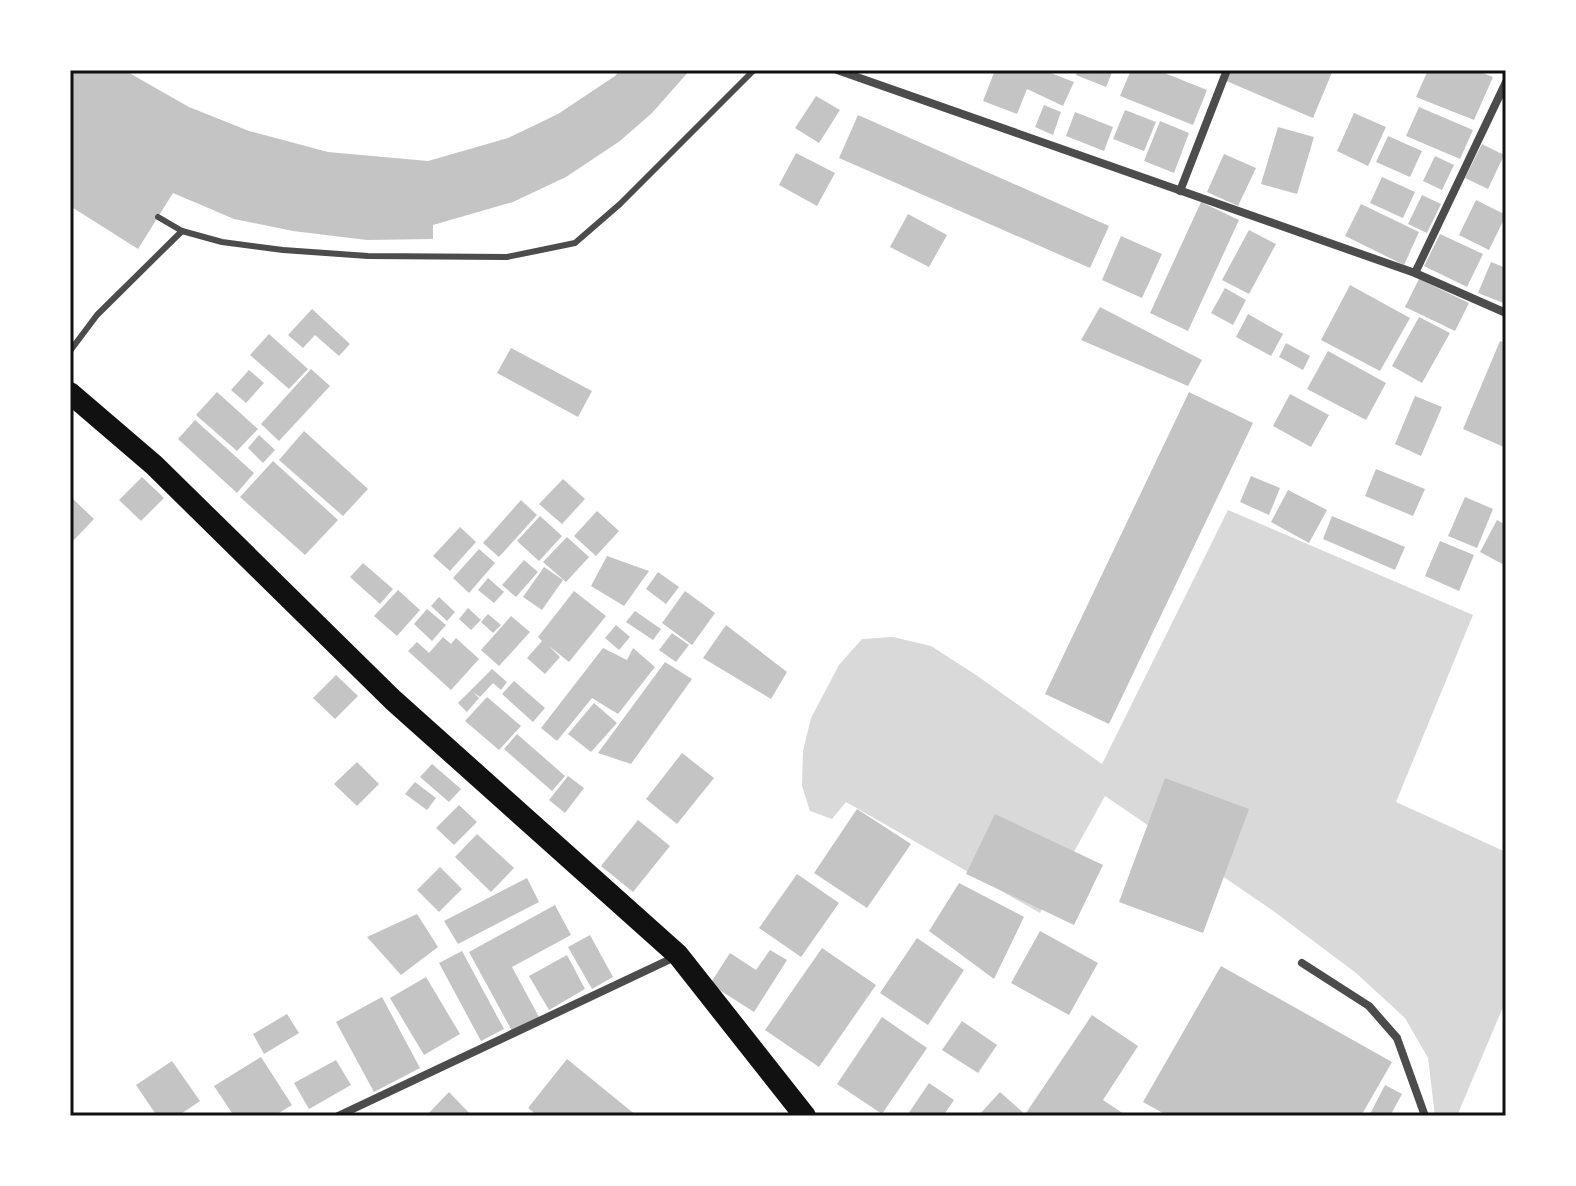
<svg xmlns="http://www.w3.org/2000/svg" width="1576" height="1186" font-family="Manrope,sans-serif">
<rect width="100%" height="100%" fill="#fff"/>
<!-- water -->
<path fill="#d9d9d9" d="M 1228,510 L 1473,615 L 1396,802 L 1506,852 L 1506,1000 L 1457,1116 L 1435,1116 L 1428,1058 L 1405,1018 L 1356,973 L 1272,910 L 1105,796 L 1040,913 L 846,802 L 832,819 L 810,811 L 802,786 L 803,751 L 811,718 L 839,665 L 862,639 L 893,637 L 931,646 L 976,675 L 1102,764 Z"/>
<!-- building -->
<g fill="#c4c4c4">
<path d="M 70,70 L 124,70 L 189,107 L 249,131 L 328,152 L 428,161 L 508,138 L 558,114 L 615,76 L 620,70 L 690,70 L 652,113 L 620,141 L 566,177 L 513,202 L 433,225 L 433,239 L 367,240 L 293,231 L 234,219 L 173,193 L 138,249 L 70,206 Z"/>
<path d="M 995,70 L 1043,70 L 1074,82 L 1063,106 L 1027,89 L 1017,114 L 983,101 Z"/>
<path d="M 1078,70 L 1113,70 L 1106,87 L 1076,75 Z"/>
<path d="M 1131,70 L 1157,70 L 1207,90 L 1193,125 L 1120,96 Z"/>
<path d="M 1229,70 L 1333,70 L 1313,118 L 1224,80 Z"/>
<path d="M 1428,70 L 1475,70 L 1493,77 L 1474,120 L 1416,97 Z"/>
<path d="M 816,96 L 840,110 L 819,143 L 795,128 Z"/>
<path d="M 1044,105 L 1061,112 L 1053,135 L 1035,127 Z"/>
<path d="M 1419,107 L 1473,130 L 1460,159 L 1406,136 Z"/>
<path d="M 1125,110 L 1156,122 L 1144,151 L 1113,139 Z"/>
<path d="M 1075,112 L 1113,127 L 1104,151 L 1066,136 Z"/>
<path d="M 1354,113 L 1386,127 L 1368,166 L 1337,151 Z"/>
<path d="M 858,115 L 1109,226 L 1090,268 L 839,158 Z"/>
<path d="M 1160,121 L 1189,133 L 1174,173 L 1144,161 Z"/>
<path d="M 1278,127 L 1314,137 L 1297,194 L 1261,184 Z"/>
<path d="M 1388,136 L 1422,151 L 1410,177 L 1376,162 Z"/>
<path d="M 1482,144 L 1504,155 L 1488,189 L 1465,178 Z"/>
<path d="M 796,153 L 835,173 L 817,206 L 779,185 Z"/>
<path d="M 1224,154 L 1256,168 L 1238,206 L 1207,192 Z"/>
<path d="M 1435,156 L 1454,165 L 1442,190 L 1423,181 Z"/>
<path d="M 1382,177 L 1415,192 L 1403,218 L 1370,203 Z"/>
<path d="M 1422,195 L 1441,204 L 1427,233 L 1408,224 Z"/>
<path d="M 1476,200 L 1506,215 L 1489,250 L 1459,235 Z"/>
<path d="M 1201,202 L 1239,220 L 1188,331 L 1150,313 Z"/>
<path d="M 1361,204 L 1419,232 L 1404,265 L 1345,236 Z"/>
<path d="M 908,214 L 947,235 L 929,267 L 890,247 Z"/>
<path d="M 1249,230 L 1276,244 L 1249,294 L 1222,280 Z"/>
<path d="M 1440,234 L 1483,254 L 1467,287 L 1424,266 Z"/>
<path d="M 1121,236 L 1162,254 L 1142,298 L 1102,280 Z"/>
<path d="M 1491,262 L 1506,268 L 1506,304 L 1478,293 Z"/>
<path d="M 1419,279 L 1469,303 L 1455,331 L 1405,307 Z"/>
<path d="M 1350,285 L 1410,318 L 1380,371 L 1321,340 Z"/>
<path d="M 1225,288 L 1246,300 L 1233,325 L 1211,313 Z"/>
<path d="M 1100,307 L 1202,360 L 1188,386 L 1081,340 Z"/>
<path d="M 312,309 L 350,344 L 339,356 L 315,335 L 303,348 L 288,335 Z"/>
<path d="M 1248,314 L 1283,334 L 1271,356 L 1236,337 Z"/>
<path d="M 1419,317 L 1450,333 L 1422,383 L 1392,366 Z"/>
<path d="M 269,334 L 308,369 L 289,389 L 250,355 Z"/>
<path d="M 1500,341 L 1506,343 L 1506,448 L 1463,429 Z"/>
<path d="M 1286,343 L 1310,356 L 1303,370 L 1279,357 Z"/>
<path d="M 511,348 L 592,391 L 578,417 L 497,373 Z"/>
<path d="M 1328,351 L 1386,383 L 1366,420 L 1307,389 Z"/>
<path d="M 311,369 L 330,386 L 279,441 L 261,424 Z"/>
<path d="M 249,370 L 264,383 L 246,403 L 231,390 Z"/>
<path d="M 217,392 L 258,429 L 237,451 L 196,415 Z"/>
<path d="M 1189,392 L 1253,423 L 1109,724 L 1045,694 Z"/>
<path d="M 1290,394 L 1329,415 L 1311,447 L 1273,426 Z"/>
<path d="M 1415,396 L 1442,407 L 1421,456 L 1395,444 Z"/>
<path d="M 195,420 L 254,473 L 237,493 L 178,439 Z"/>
<path d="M 304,431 L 368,489 L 343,516 L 279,460 Z"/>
<path d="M 259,435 L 275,450 L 263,463 L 248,448 Z"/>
<path d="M 273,461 L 338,520 L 305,555 L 240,497 Z"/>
<path d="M 1376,469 L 1425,489 L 1413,516 L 1365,496 Z"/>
<path d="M 1251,476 L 1280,488 L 1269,515 L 1240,502 Z"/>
<path d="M 142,477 L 164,498 L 141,521 L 119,500 Z"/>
<path d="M 563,479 L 585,499 L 562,524 L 539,504 Z"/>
<path d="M 1288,490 L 1327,510 L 1309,543 L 1271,522 Z"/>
<path d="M 1465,497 L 1493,509 L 1477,548 L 1448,536 Z"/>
<path d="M 72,498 L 94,519 L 72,542 L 70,540 L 70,500 Z"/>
<path d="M 521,500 L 537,515 L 499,557 L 483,543 Z"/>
<path d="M 597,511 L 619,531 L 596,556 L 574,536 Z"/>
<path d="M 540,516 L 562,536 L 539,561 L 517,541 Z"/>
<path d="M 1332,516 L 1405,547 L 1395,570 L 1323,539 Z"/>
<path d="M 1497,520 L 1506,525 L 1506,566 L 1480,552 Z"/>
<path d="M 460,527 L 476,542 L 450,571 L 433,556 Z"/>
<path d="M 567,537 L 589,557 L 566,582 L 543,562 Z"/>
<path d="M 1440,541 L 1474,555 L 1459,591 L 1425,576 Z"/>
<path d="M 479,549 L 495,563 L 469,593 L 453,578 Z"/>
<path d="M 607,556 L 649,571 L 624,606 L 591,586 Z"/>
<path d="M 524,560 L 538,572 L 516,597 L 502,585 Z"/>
<path d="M 363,563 L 393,589 L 380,604 L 350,577 Z"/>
<path d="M 544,567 L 563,580 L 542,610 L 523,597 Z"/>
<path d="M 658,572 L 679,587 L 666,604 L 646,589 Z"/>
<path d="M 488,578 L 504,592 L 494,603 L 478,590 Z"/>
<path d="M 398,590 L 420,610 L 397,636 L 374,616 Z"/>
<path d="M 574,591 L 606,616 L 569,662 L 549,646 L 560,657 L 545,674 L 527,658 L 542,641 L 538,637 Z"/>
<path d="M 685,591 L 715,613 L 692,645 L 662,623 Z"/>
<path d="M 439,597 L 455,612 L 447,621 L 431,606 Z"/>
<path d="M 468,608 L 481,620 L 471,630 L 459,619 Z"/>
<path d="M 427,609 L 446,625 L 432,641 L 414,624 Z"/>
<path d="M 635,611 L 661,629 L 653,640 L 626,622 Z"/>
<path d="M 488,614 L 501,625 L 493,633 L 481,622 Z"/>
<path d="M 511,616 L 530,632 L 499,666 L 481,650 Z"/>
<path d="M 616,625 L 630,637 L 619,650 L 605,638 Z"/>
<path d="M 726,625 L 787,672 L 771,699 L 703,658 Z"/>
<path d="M 672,633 L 689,645 L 676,662 L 659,650 Z"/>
<path d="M 443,637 L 451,644 L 456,638 L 479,659 L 451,690 L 408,651 L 417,642 L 429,653 Z"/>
<path d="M 603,648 L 627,660 L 633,648 L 655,667 L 618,714 L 592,698 L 557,741 L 541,728 Z"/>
<path d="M 665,662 L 692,679 L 631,764 L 598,753 Z"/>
<path d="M 492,669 L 507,682 L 501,690 L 493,683 L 480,697 L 473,692 L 479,698 L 467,712 L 458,703 Z"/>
<path d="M 336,675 L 358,696 L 335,719 L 313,698 Z"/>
<path d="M 514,681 L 545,708 L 533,722 L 502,694 Z"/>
<path d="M 487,697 L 521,726 L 499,750 L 465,721 Z"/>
<path d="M 594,703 L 617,723 L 591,752 L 568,734 Z"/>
<path d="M 517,734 L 565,776 L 552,791 L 504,749 Z"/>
<path d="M 682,753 L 714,778 L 677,824 L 646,799 Z"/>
<path d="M 357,762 L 379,784 L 357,806 L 334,784 Z"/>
<path d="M 432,764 L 461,789 L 449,802 L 420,777 Z"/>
<path d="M 568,776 L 584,788 L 565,813 L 549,800 Z"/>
<path d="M 1165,778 L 1249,809 L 1203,933 L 1119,902 Z"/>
<path d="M 415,782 L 436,798 L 427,810 L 405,794 Z"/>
<path d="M 459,805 L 477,822 L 454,845 L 436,828 Z"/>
<path d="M 857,809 L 911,844 L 867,908 L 814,873 Z"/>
<path d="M 995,814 L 1103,865 L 1074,925 L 966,874 Z"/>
<path d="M 638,820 L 670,846 L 633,892 L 601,866 Z"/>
<path d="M 477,834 L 514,868 L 491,892 L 455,857 Z"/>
<path d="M 440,867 L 462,889 L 439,912 L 417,890 Z"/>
<path d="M 797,874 L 839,903 L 801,957 L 759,928 Z"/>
<path d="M 527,878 L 539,902 L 458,944 L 444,921 Z"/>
<path d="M 959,883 L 1024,917 L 994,979 L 929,931 Z"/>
<path d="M 555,905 L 571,935 L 512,967 L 539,1017 L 512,1031 L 469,952 Z"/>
<path d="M 417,914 L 438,947 L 401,975 L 367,937 Z"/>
<path d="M 1040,931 L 1098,963 L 1069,1015 L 1011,983 Z"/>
<path d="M 590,935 L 613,977 L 592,989 L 568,947 Z"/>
<path d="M 917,938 L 964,970 L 928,1025 L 880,993 Z"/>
<path d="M 822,948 L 876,985 L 819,1067 L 765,1030 Z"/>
<path d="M 770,950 L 787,960 L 754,1012 L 710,984 L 730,953 L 756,970 Z"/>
<path d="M 462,951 L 504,1029 L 481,1041 L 439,963 Z"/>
<path d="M 567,955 L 585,989 L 549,1010 L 529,976 Z"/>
<path d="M 1221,966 L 1392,1062 L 1361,1116 L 1168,1116 L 1143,1102 Z"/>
<path d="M 426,977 L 460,1034 L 424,1055 L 390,998 Z"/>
<path d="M 382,997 L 420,1068 L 374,1092 L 336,1022 Z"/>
<path d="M 287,1014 L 299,1033 L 264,1054 L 253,1034 Z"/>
<path d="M 1092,1015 L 1138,1046 L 1103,1100 L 1127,1116 L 1031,1116 L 1026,1113 Z"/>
<path d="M 882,1017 L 927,1048 L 882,1114 L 837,1084 Z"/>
<path d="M 962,1021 L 997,1045 L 978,1073 L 942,1050 Z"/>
<path d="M 261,1057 L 292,1105 L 274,1116 L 234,1116 L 214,1086 Z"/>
<path d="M 567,1059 L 637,1116 L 538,1116 L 528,1108 Z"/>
<path d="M 336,1060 L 351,1085 L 309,1109 L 294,1083 Z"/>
<path d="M 172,1061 L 200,1101 L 178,1116 L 157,1116 L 136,1085 Z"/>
<path d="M 929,1083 L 954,1100 L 943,1116 L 910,1116 L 908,1114 Z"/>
<path d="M 1385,1085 L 1402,1094 L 1390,1116 L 1369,1116 Z"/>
<path d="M 449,1092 L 472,1116 L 426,1116 Z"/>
<path d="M 1000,1092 L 1027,1116 L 978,1116 Z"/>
</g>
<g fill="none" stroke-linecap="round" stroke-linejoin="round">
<!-- service -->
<g stroke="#4c4c4c" stroke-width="6">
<path d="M 158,217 L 182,231 L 222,242 L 283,250 L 368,256 L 507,257 L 575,243 L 620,204 L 754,70"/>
<path d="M 70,351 L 97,315 L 182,231"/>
</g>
<!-- minor -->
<g stroke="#4c4c4c" stroke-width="8">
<path d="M 837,70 L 1415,273 L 1506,313"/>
<path d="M 1180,191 L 1227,70"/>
<path d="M 1415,273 L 1506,82"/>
<path d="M 1302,963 L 1369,1006 L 1397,1038 L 1425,1116"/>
<path d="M 338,1116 L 677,956"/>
</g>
<!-- trunk -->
<path stroke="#111" stroke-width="22" d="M 70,393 L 154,465 L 393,700 L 678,955 L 805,1116"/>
</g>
<!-- border -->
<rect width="1576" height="1186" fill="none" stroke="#ffffff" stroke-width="144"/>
<rect x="72" y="72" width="1432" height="1042" fill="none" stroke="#111" stroke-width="3"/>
</svg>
